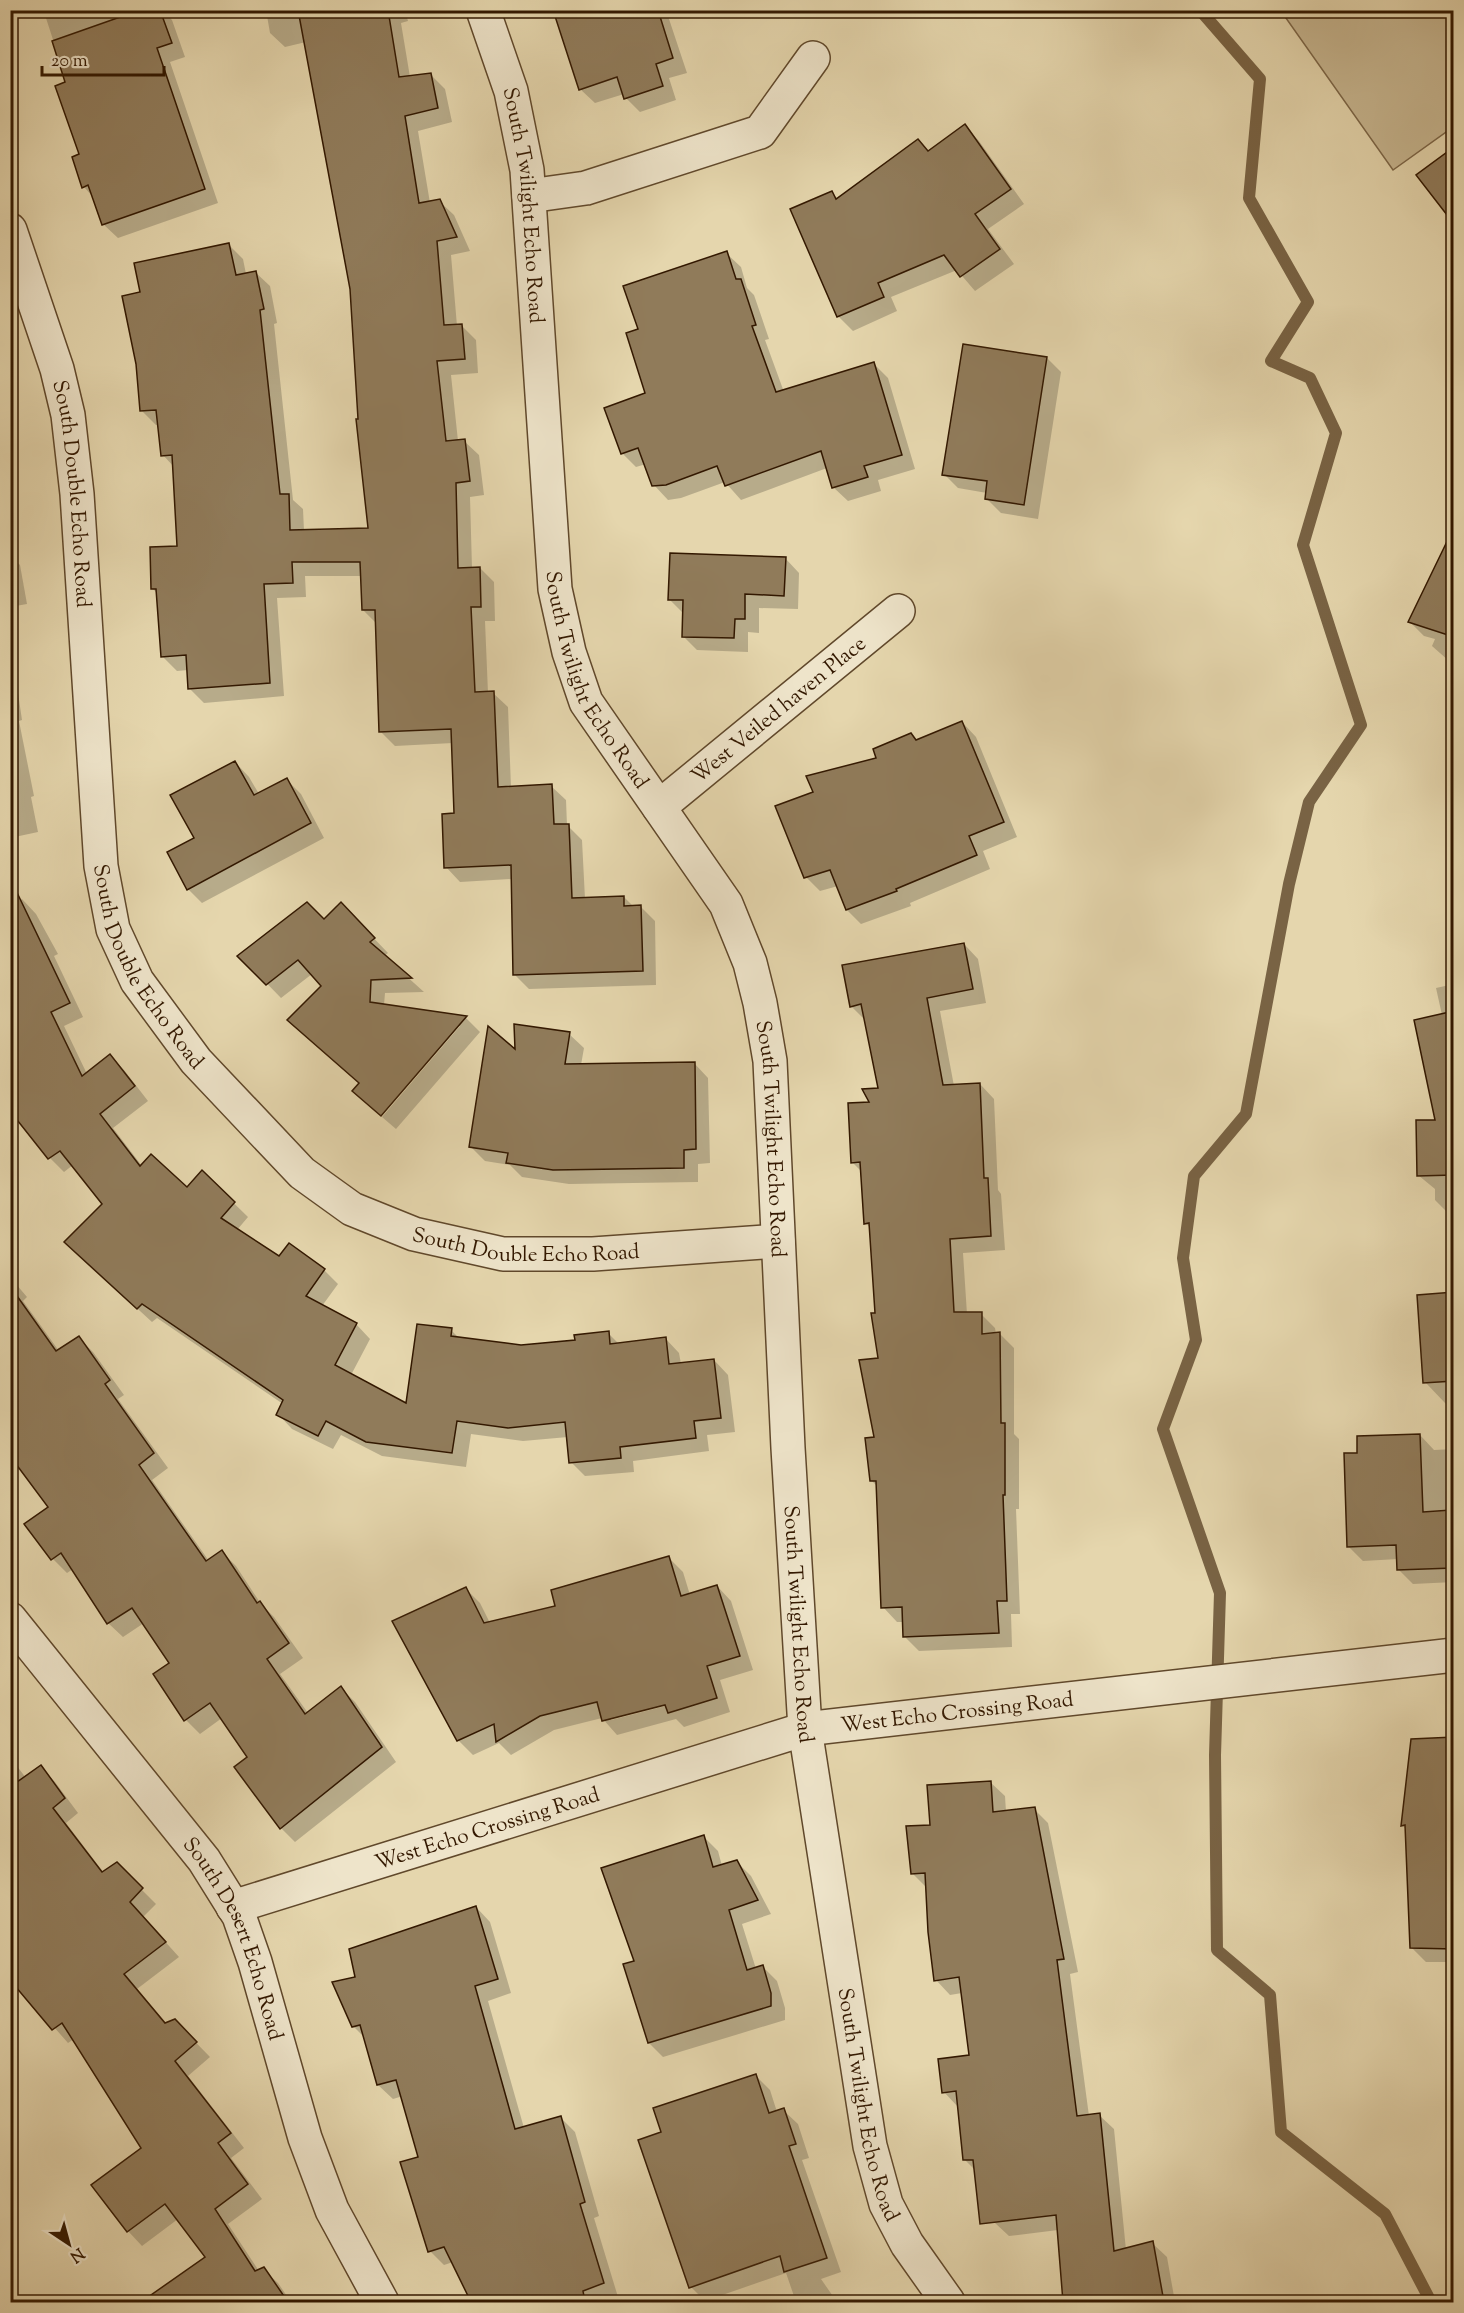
<svg xmlns="http://www.w3.org/2000/svg" width="1464" height="2313" font-family="'Sorts Mill Goudy',serif">
<rect width="100%" height="100%" fill="#e5d6ad"/>
<filter id="stains"><feTurbulence type="fractalNoise" baseFrequency=".00333" numOctaves="4"/><feColorMatrix values="0 0 0 0 .2 0 0 0 0 .09 0 0 0 0 .02 0 0 0 .5 -.17"/></filter>
<radialGradient id="worn" r=".72"><stop offset=".6" stop-color="#630" stop-opacity="0"/><stop offset="1" stop-color="#630" stop-opacity=".3"/></radialGradient>
<!-- green -->
<path fill="#c7b690" stroke="#7d6748" stroke-width="1.5" d="M 1281,11 L 1453,11 L 1453,127 L 1393,170 Z"/>
<!-- shadow -->
<g fill="#0003" fill-rule="evenodd">
<path d="M 40,10 L 162,10 L 172,20 L 185,57 L 170,62 L 218,203 L 118,238 L 103,224 L 94,198 L 84,187 L 74,157 L 81,155 L 67,83 L 45,15 Z"/>
<path d="M 266,10 L 405,10 L 408,21 L 401,23 L 410,77 L 431,75 L 445,89 L 452,122 L 418,131 L 430,203 L 439,201 L 454,215 L 470,251 L 451,255 L 457,326 L 462,326 L 476,340 L 478,373 L 451,375 L 458,441 L 464,441 L 479,455 L 484,495 L 470,497 L 472,568 L 480,568 L 494,582 L 495,621 L 485,621 L 488,693 L 493,693 L 508,707 L 511,788 L 551,786 L 566,800 L 567,825 L 582,840 L 585,899 L 624,897 L 634,907 L 641,907 L 655,921 L 656,985 L 529,989 L 515,975 L 512,879 L 460,882 L 446,867 L 455,814 L 453,743 L 395,746 L 380,731 L 377,624 L 363,610 L 362,576 L 305,576 L 306,597 L 277,598 L 284,696 L 204,703 L 189,688 L 188,670 L 177,671 L 163,657 L 158,594 L 152,588 L 178,547 L 174,467 L 163,455 L 159,425 L 156,425 L 142,411 L 142,294 L 229,245 L 243,259 L 246,274 L 255,272 L 270,286 L 277,323 L 274,324 L 293,500 L 303,509 L 304,531 L 370,529 L 360,420 L 352,289 L 306,42 L 285,47 L 270,33 Z"/>
<path d="M 555,10 L 666,10 L 687,73 L 669,78 L 676,100 L 640,112 L 626,98 L 624,94 L 595,103 L 580,89 Z"/>
<path d="M 965,126 L 979,141 L 1024,204 L 988,229 L 1014,264 L 975,291 L 957,270 L 891,297 L 897,311 L 853,331 L 838,316 L 792,209 L 832,193 L 838,199 L 918,141 L 929,152 Z"/>
<path d="M 726,253 L 741,267 L 747,288 L 754,295 L 769,339 L 765,340 L 784,392 L 874,364 L 888,378 L 915,469 L 878,480 L 881,491 L 848,501 L 833,487 L 827,468 L 741,500 L 725,482 L 681,498 L 668,500 L 654,485 L 646,464 L 636,467 L 622,453 L 647,394 L 640,330 Z"/>
<path d="M 1047,358 L 1061,372 L 1038,519 L 1001,513 L 986,498 L 987,493 L 958,488 L 944,474 Z"/>
<path d="M 10,452 L 16,483 L 10,484 Z"/>
<path d="M 1454,531 L 1454,673 L 1446,665 L 1449,661 L 1432,646 L 1435,639 L 1424,636 L 1410,622 Z"/>
<path d="M 10,555 L 20,565 L 27,604 L 10,607 Z"/>
<path d="M 785,558 L 799,573 L 798,609 L 759,608 L 759,633 L 748,632 L 748,652 L 697,650 L 683,636 L 684,614 L 669,599 Z"/>
<path d="M 10,680 L 17,686 L 22,720 L 19,721 L 34,796 L 31,797 L 38,832 L 10,838 Z"/>
<path d="M 962,722 L 976,737 L 1017,837 L 983,851 L 990,869 L 910,903 L 911,906 L 861,924 L 847,910 L 838,886 L 820,891 L 806,877 L 815,793 L 878,759 Z"/>
<path d="M 235,762 L 249,777 L 259,794 L 287,780 L 301,794 L 324,838 L 202,903 L 188,889 Z"/>
<path d="M 22,899 L 36,914 L 58,954 L 54,956 L 83,1017 L 64,1026 L 87,1074 L 110,1056 L 124,1070 L 148,1101 L 113,1128 L 142,1166 L 187,1189 L 202,1172 L 248,1217 L 237,1230 L 280,1258 L 324,1270 L 338,1284 L 322,1306 L 356,1324 L 370,1339 L 351,1375 L 407,1405 L 451,1330 L 460,1339 L 521,1347 L 576,1341 L 608,1333 L 619,1344 L 665,1338 L 679,1353 L 681,1364 L 714,1360 L 728,1375 L 735,1432 L 707,1435 L 709,1451 L 633,1461 L 634,1472 L 585,1476 L 571,1462 L 568,1437 L 523,1441 L 471,1434 L 466,1467 L 382,1456 L 341,1435 L 333,1449 L 292,1429 L 278,1414 L 283,1404 L 157,1318 L 152,1322 L 80,1256 L 104,1204 L 73,1165 L 64,1172 L 50,1158 L 10,1109 L 14,904 Z"/>
<path d="M 341,904 L 388,953 L 384,956 L 424,992 L 385,993 L 384,1005 L 466,1018 L 480,1032 L 396,1129 L 382,1117 L 460,1026 L 456,1026 L 380,1115 L 354,1091 L 360,1084 L 289,1020 L 323,986 L 312,974 L 281,998 L 240,956 L 324,921 Z"/>
<path d="M 964,944 L 978,959 L 986,1003 L 940,1011 L 954,1086 L 980,1084 L 994,1099 L 998,1190 L 1001,1194 L 1005,1250 L 963,1253 L 967,1314 L 981,1314 L 995,1328 L 996,1334 L 1000,1334 L 1014,1348 L 1014,1434 L 1019,1439 L 1019,1509 L 1016,1509 L 1020,1614 L 1011,1614 L 1012,1647 L 919,1651 L 905,1637 L 904,1622 L 897,1622 L 883,1607 L 878,1487 L 871,1480 L 879,1359 L 877,1314 L 871,1228 L 865,1223 L 862,1172 L 852,1162 L 872,1103 L 880,1089 L 866,1021 L 851,1006 Z"/>
<path d="M 1454,984 L 1454,1214 L 1449,1214 L 1435,1200 L 1435,1189 L 1418,1175 L 1437,1121 L 1442,1015 L 1436,988 Z"/>
<path d="M 569,1034 L 584,1048 L 581,1065 L 694,1063 L 708,1078 L 710,1163 L 698,1164 L 698,1182 L 569,1184 L 522,1177 L 510,1165 L 485,1161 L 471,1147 L 516,1052 Z"/>
<path d="M 10,1277 L 27,1297 L 23,1301 L 59,1351 L 79,1338 L 93,1352 L 124,1395 L 118,1399 L 168,1468 L 152,1480 L 209,1561 L 222,1552 L 236,1566 L 261,1604 L 274,1617 L 303,1658 L 280,1674 L 308,1713 L 341,1688 L 355,1702 L 396,1762 L 295,1842 L 281,1828 L 249,1758 L 222,1718 L 200,1734 L 186,1720 L 171,1664 L 144,1623 L 123,1637 L 108,1623 L 73,1569 L 67,1573 L 53,1559 L 27,1524 L 50,1507 L 21,1468 L 10,1474 Z"/>
<path d="M 1454,1294 L 1454,1403 L 1446,1404 L 1425,1382 Z"/>
<path d="M 1420,1435 L 1434,1450 L 1454,1449 L 1454,1582 L 1413,1584 L 1398,1569 L 1398,1559 L 1363,1561 L 1348,1546 L 1359,1454 Z"/>
<path d="M 669,1558 L 683,1572 L 690,1595 L 717,1586 L 731,1601 L 753,1670 L 720,1680 L 730,1712 L 684,1727 L 676,1719 L 617,1735 L 602,1718 L 554,1730 L 511,1755 L 499,1743 L 473,1755 L 458,1740 L 466,1589 L 480,1603 L 490,1623 L 556,1607 ZM 672,1701 L 673,1704 L 611,1720 L 611,1717 Z"/>
<path d="M 10,1714 L 16,1721 L 10,1725 Z"/>
<path d="M 1454,1739 L 1454,2041 L 1451,1962 L 1426,1962 L 1412,1948 L 1407,1830 L 1402,1825 Z"/>
<path d="M 10,1757 L 26,1778 L 41,1767 L 55,1782 L 78,1813 L 66,1823 L 104,1873 L 116,1864 L 156,1904 L 143,1917 L 179,1957 L 137,1989 L 167,2024 L 175,2021 L 210,2057 L 188,2076 L 244,2148 L 231,2158 L 262,2199 L 228,2224 L 259,2271 L 263,2269 L 278,2283 L 291,2302 L 169,2302 L 161,2290 L 207,2257 L 178,2219 L 142,2246 L 128,2231 L 93,2186 L 143,2148 L 74,2039 L 68,2043 L 10,1977 Z"/>
<path d="M 990,1782 L 1005,1796 L 1006,1812 L 1034,1809 L 1048,1823 L 1078,1972 L 1070,1974 L 1089,2116 L 1099,2115 L 1114,2129 L 1126,2250 L 1152,2243 L 1167,2257 L 1175,2302 L 1065,2302 L 1058,2230 L 1009,2236 L 995,2223 L 1001,2219 L 976,2171 L 965,2160 L 958,2107 L 944,2092 L 970,2056 L 962,1993 L 950,1995 L 936,1980 L 927,1888 L 913,1874 L 932,1826 Z"/>
<path d="M 703,1836 L 718,1851 L 722,1866 L 737,1862 L 751,1876 L 771,1914 L 742,1924 L 756,1969 L 763,1967 L 777,1981 L 785,2008 L 785,2020 L 663,2057 L 649,2043 L 636,1962 Z"/>
<path d="M 476,1907 L 490,1922 L 511,1993 L 488,2001 L 524,2128 L 560,2117 L 575,2132 L 599,2216 L 594,2218 L 618,2297 L 603,2302 L 473,2302 L 453,2262 L 444,2265 L 430,2251 L 420,2158 L 403,2096 L 393,2099 L 378,2085 L 365,2038 L 353,2026 L 357,1978 Z"/>
<path d="M 756,2076 L 770,2090 L 777,2112 L 783,2110 L 798,2124 L 809,2158 L 802,2160 L 841,2272 L 821,2279 L 837,2302 L 796,2302 L 786,2273 L 705,2301 L 691,2287 L 662,2133 Z"/>
</g>
<g fill="none" stroke-linecap="round" stroke-linejoin="round">
<!-- stream -->
<path stroke="#796344" stroke-width="12" d="M 1200,10 L 1260,79 L 1249,198 L 1308,302 L 1271,361 L 1310,378 L 1336,433 L 1303,545 L 1361,725 L 1309,802 L 1289,884 L 1246,1114 L 1194,1176 L 1183,1258 L 1196,1340 L 1163,1429 L 1220,1593 L 1215,1755 L 1217,1950 L 1270,1995 L 1281,2132 L 1385,2214 L 1431,2302"/>
</g>
<!-- building -->
<g fill="#907b5a" stroke="#331800" stroke-width="1.5">
<path d="M 140,10 L 160,10 L 172,43 L 157,48 L 205,189 L 102,225 L 88,185 L 82,188 L 72,157 L 79,154 L 55,86 L 65,82 L 52,41 Z"/>
<path d="M 298,10 L 388,10 L 399,77 L 431,73 L 438,108 L 405,116 L 419,203 L 440,199 L 457,237 L 437,241 L 444,325 L 462,324 L 465,359 L 437,361 L 446,441 L 465,439 L 470,481 L 456,483 L 458,568 L 480,567 L 481,607 L 471,607 L 475,692 L 494,691 L 498,787 L 552,784 L 554,824 L 569,824 L 572,898 L 624,896 L 624,906 L 641,905 L 643,971 L 513,975 L 511,865 L 444,868 L 442,814 L 454,813 L 451,729 L 379,732 L 375,610 L 362,610 L 360,562 L 292,562 L 293,583 L 264,584 L 270,683 L 188,689 L 186,655 L 161,657 L 156,589 L 151,589 L 150,547 L 177,546 L 172,455 L 161,456 L 156,410 L 140,411 L 136,364 L 122,296 L 140,292 L 134,263 L 229,243 L 236,275 L 256,271 L 264,309 L 260,310 L 280,494 L 289,494 L 290,530 L 368,528 L 356,419 L 358,419 L 350,289 Z"/>
<path d="M 553,10 L 658,10 L 673,58 L 656,64 L 663,86 L 624,99 L 617,77 L 579,90 Z"/>
<path d="M 965,124 L 1011,189 L 975,214 L 1000,249 L 960,277 L 944,255 L 878,283 L 884,297 L 837,317 L 790,209 L 832,191 L 836,199 L 918,139 L 928,151 Z"/>
<path d="M 1454,147 L 1454,224 L 1416,175 Z"/>
<path d="M 727,251 L 736,279 L 741,279 L 756,325 L 752,326 L 776,392 L 874,362 L 902,455 L 864,466 L 868,477 L 832,488 L 821,451 L 725,486 L 717,466 L 666,485 L 652,486 L 638,448 L 621,454 L 604,408 L 645,393 L 626,333 L 638,329 L 623,286 Z"/>
<path d="M 963,344 L 1047,357 L 1024,505 L 985,499 L 987,481 L 942,475 Z"/>
<path d="M 1454,527 L 1454,637 L 1408,622 Z"/>
<path d="M 670,553 L 786,557 L 784,596 L 745,594 L 745,619 L 735,619 L 734,638 L 682,637 L 683,600 L 668,600 Z"/>
<path d="M 962,721 L 1004,822 L 969,836 L 977,855 L 896,889 L 897,891 L 846,910 L 830,870 L 804,878 L 775,806 L 813,792 L 806,776 L 876,758 L 873,749 L 911,733 L 916,740 Z"/>
<path d="M 235,761 L 254,795 L 287,778 L 311,823 L 187,890 L 167,852 L 194,838 L 170,795 Z"/>
<path d="M 10,878 L 70,1003 L 51,1012 L 82,1076 L 110,1054 L 135,1086 L 100,1114 L 140,1166 L 151,1154 L 187,1187 L 202,1170 L 235,1202 L 221,1218 L 279,1256 L 289,1243 L 325,1269 L 306,1296 L 357,1323 L 335,1365 L 406,1403 L 417,1324 L 452,1328 L 451,1336 L 521,1345 L 575,1340 L 574,1335 L 609,1331 L 610,1344 L 666,1337 L 669,1364 L 714,1359 L 721,1418 L 694,1421 L 696,1438 L 620,1447 L 621,1458 L 569,1463 L 565,1422 L 508,1428 L 457,1421 L 452,1453 L 366,1442 L 326,1421 L 318,1436 L 276,1415 L 283,1400 L 142,1304 L 137,1309 L 64,1242 L 102,1204 L 60,1151 L 48,1159 L 10,1111 Z"/>
<path d="M 307,902 L 324,919 L 341,902 L 375,938 L 370,942 L 412,978 L 371,980 L 370,1002 L 467,1016 L 381,1116 L 352,1091 L 359,1083 L 287,1020 L 321,986 L 298,960 L 266,985 L 237,956 Z"/>
<path d="M 964,943 L 973,989 L 927,998 L 943,1085 L 980,1083 L 984,1178 L 988,1178 L 991,1236 L 950,1239 L 954,1312 L 982,1312 L 982,1334 L 1000,1332 L 1001,1423 L 1005,1423 L 1005,1495 L 1003,1495 L 1007,1601 L 997,1601 L 999,1633 L 903,1637 L 902,1607 L 881,1608 L 876,1481 L 870,1481 L 865,1438 L 874,1437 L 859,1360 L 878,1358 L 871,1313 L 875,1313 L 869,1223 L 864,1224 L 860,1162 L 851,1163 L 848,1103 L 869,1102 L 862,1089 L 878,1088 L 861,1004 L 850,1007 L 842,965 Z"/>
<path d="M 1454,1011 L 1454,1175 L 1417,1176 L 1416,1120 L 1435,1120 L 1414,1020 Z"/>
<path d="M 514,1024 L 570,1032 L 565,1064 L 695,1062 L 696,1149 L 684,1150 L 684,1168 L 553,1170 L 506,1163 L 508,1153 L 469,1147 L 488,1026 L 515,1049 Z"/>
<path d="M 10,1286 L 56,1351 L 79,1336 L 110,1380 L 105,1384 L 154,1453 L 139,1465 L 206,1561 L 222,1550 L 257,1603 L 260,1601 L 289,1643 L 267,1659 L 305,1714 L 341,1686 L 382,1747 L 280,1829 L 234,1767 L 247,1757 L 210,1703 L 184,1721 L 153,1674 L 169,1663 L 132,1608 L 107,1624 L 61,1553 L 51,1560 L 24,1524 L 48,1507 L 10,1456 Z"/>
<path d="M 1454,1292 L 1454,1381 L 1423,1383 L 1417,1295 Z"/>
<path d="M 1420,1434 L 1423,1512 L 1451,1510 L 1453,1568 L 1397,1570 L 1396,1545 L 1347,1547 L 1344,1453 L 1357,1453 L 1357,1436 Z"/>
<path d="M 669,1556 L 681,1596 L 717,1585 L 740,1656 L 707,1666 L 717,1698 L 668,1713 L 665,1705 L 602,1721 L 597,1702 L 540,1716 L 496,1742 L 494,1724 L 457,1741 L 392,1621 L 466,1587 L 484,1623 L 555,1606 L 551,1590 Z"/>
<path d="M 1454,1737 L 1454,1949 L 1410,1948 L 1405,1825 L 1401,1826 L 1411,1739 Z"/>
<path d="M 41,1765 L 65,1798 L 53,1808 L 102,1872 L 117,1862 L 143,1888 L 130,1902 L 166,1942 L 124,1974 L 165,2023 L 175,2019 L 197,2042 L 175,2061 L 231,2133 L 218,2143 L 248,2184 L 215,2209 L 255,2271 L 264,2267 L 288,2302 L 141,2302 L 205,2257 L 165,2204 L 127,2232 L 91,2185 L 141,2148 L 62,2023 L 52,2030 L 10,1980 L 10,1787 Z"/>
<path d="M 991,1781 L 993,1812 L 1035,1807 L 1064,1959 L 1057,1960 L 1077,2116 L 1100,2113 L 1114,2251 L 1153,2241 L 1164,2302 L 1063,2302 L 1056,2215 L 980,2224 L 973,2160 L 963,2160 L 956,2091 L 942,2093 L 938,2059 L 969,2055 L 959,1977 L 934,1981 L 928,1932 L 925,1873 L 911,1874 L 906,1826 L 930,1825 L 927,1785 Z"/>
<path d="M 704,1835 L 713,1867 L 737,1860 L 758,1900 L 729,1910 L 747,1970 L 763,1965 L 771,1993 L 771,2006 L 648,2043 L 623,1964 L 634,1961 L 601,1868 Z"/>
<path d="M 476,1906 L 498,1979 L 475,1986 L 515,2129 L 561,2116 L 585,2202 L 580,2204 L 604,2283 L 583,2291 L 585,2302 L 471,2302 L 444,2247 L 428,2252 L 400,2162 L 418,2157 L 396,2080 L 377,2085 L 360,2025 L 352,2027 L 332,1982 L 355,1977 L 349,1949 Z"/>
<path d="M 756,2074 L 769,2113 L 784,2108 L 796,2144 L 789,2146 L 827,2258 L 784,2272 L 780,2256 L 689,2288 L 638,2140 L 661,2132 L 653,2108 Z"/>
</g>
<g fill="none" stroke-linecap="round" stroke-linejoin="round">
<defs>
<g id="street">
<path id="s1" d="M 483,10 L 511,91 L 527,170 L 555,589 L 569,652 L 586,702 L 726,904 L 750,963 L 760,1003 L 770,1061 L 788,1448 L 805,1729 L 870,2146 L 886,2204 L 907,2244 L 948,2302"/>
<path d="M 529,196 L 586,188 L 760,132 L 813,58"/>
<path id="s2" d="M 10,230 L 57,369 L 68,415 L 77,494 L 101,866 L 113,929 L 137,981 L 196,1061 L 302,1173 L 352,1209 L 414,1234 L 503,1254 L 593,1254 L 778,1241"/>
<path id="s3" d="M 659,807 L 898,611"/>
<path id="s4" d="M 10,1619 L 204,1860 L 239,1916 L 255,1962 L 305,2138 L 332,2210 L 382,2302"/>
<path id="s5" d="M 233,1907 L 805,1729 L 1454,1655"/>
</g>
</defs>
<!-- street casing -->
<use href="#street" stroke="#60482b" stroke-width="36"/>
<!-- street -->
<use href="#street" stroke="#eee4ca" stroke-width="33"/>
</g>
<g text-anchor="middle" stroke-width="4.5" stroke-linejoin="round" paint-order="stroke">
<!-- street labels -->
<g font-size="21" fill="#331800" stroke="#eee4ca">
<text dy="7" stroke="none"><textPath href="#s1" startOffset="201">South Twilight Echo Road</textPath></text>
<text dy="7" stroke="none"><textPath href="#s2" startOffset="273">South Double Echo Road</textPath></text>
<text dy="7" stroke="none"><textPath href="#s1" startOffset="687">South Twilight Echo Road</textPath></text>
<text dy="7" stroke="none"><textPath href="#s3" startOffset="154">West Veiled haven Place</textPath></text>
<text dy="7" stroke="none"><textPath href="#s2" startOffset="759">South Double Echo Road</textPath></text>
<text dy="7" stroke="none"><textPath href="#s1" startOffset="1191">South Twilight Echo Road</textPath></text>
<text dy="7" stroke="none"><textPath href="#s2" startOffset="1263">South Double Echo Road</textPath></text>
<text dy="7" stroke="none"><textPath href="#s1" startOffset="1677">South Twilight Echo Road</textPath></text>
<text dy="7" stroke="none"><textPath href="#s5" startOffset="752">West Echo Crossing Road</textPath></text>
<text dy="7" stroke="none"><textPath href="#s5" startOffset="266">West Echo Crossing Road</textPath></text>
<text dy="7" stroke="none"><textPath href="#s4" startOffset="394">South Desert Echo Road</textPath></text>
<text dy="7" stroke="none"><textPath href="#s1" startOffset="2163">South Twilight Echo Road</textPath></text>
</g>
</g>
<!-- margin -->
<rect width="1464" height="2313" fill="none" stroke="#e5d6ad" stroke-width="36"/>
<rect x="12" y="12" width="1440" height="2289" fill="none" stroke="#331800" stroke-width="3"/>
<rect x="18" y="18" width="1428" height="2277" fill="none" stroke="#331800" stroke-width="1.5"/>
<!-- north arrow -->
<g transform="translate(69 2244) rotate(144)" stroke="#eee4ca" stroke-width="4.5" paint-order="stroke">
<path d="M0-4.5L10 22L0 15L-10 22Z" fill="#331800"/>
<text y="-9" font-size="16" font-weight="bold" text-anchor="middle" fill="#331800">N</text>
</g>
<!-- scale -->
<path d="M42 66v9h122v-9" fill="none" stroke="#331800" stroke-width="3"/>
<text x="51" y="66" font-size="18" fill="#331800" stroke="#eee4ca" stroke-width="4.5" paint-order="stroke">20 m</text>
<rect width="100%" height="100%" filter="url(#stains)"/>
<rect width="100%" height="100%" fill="url(#worn)"/>
</svg>
